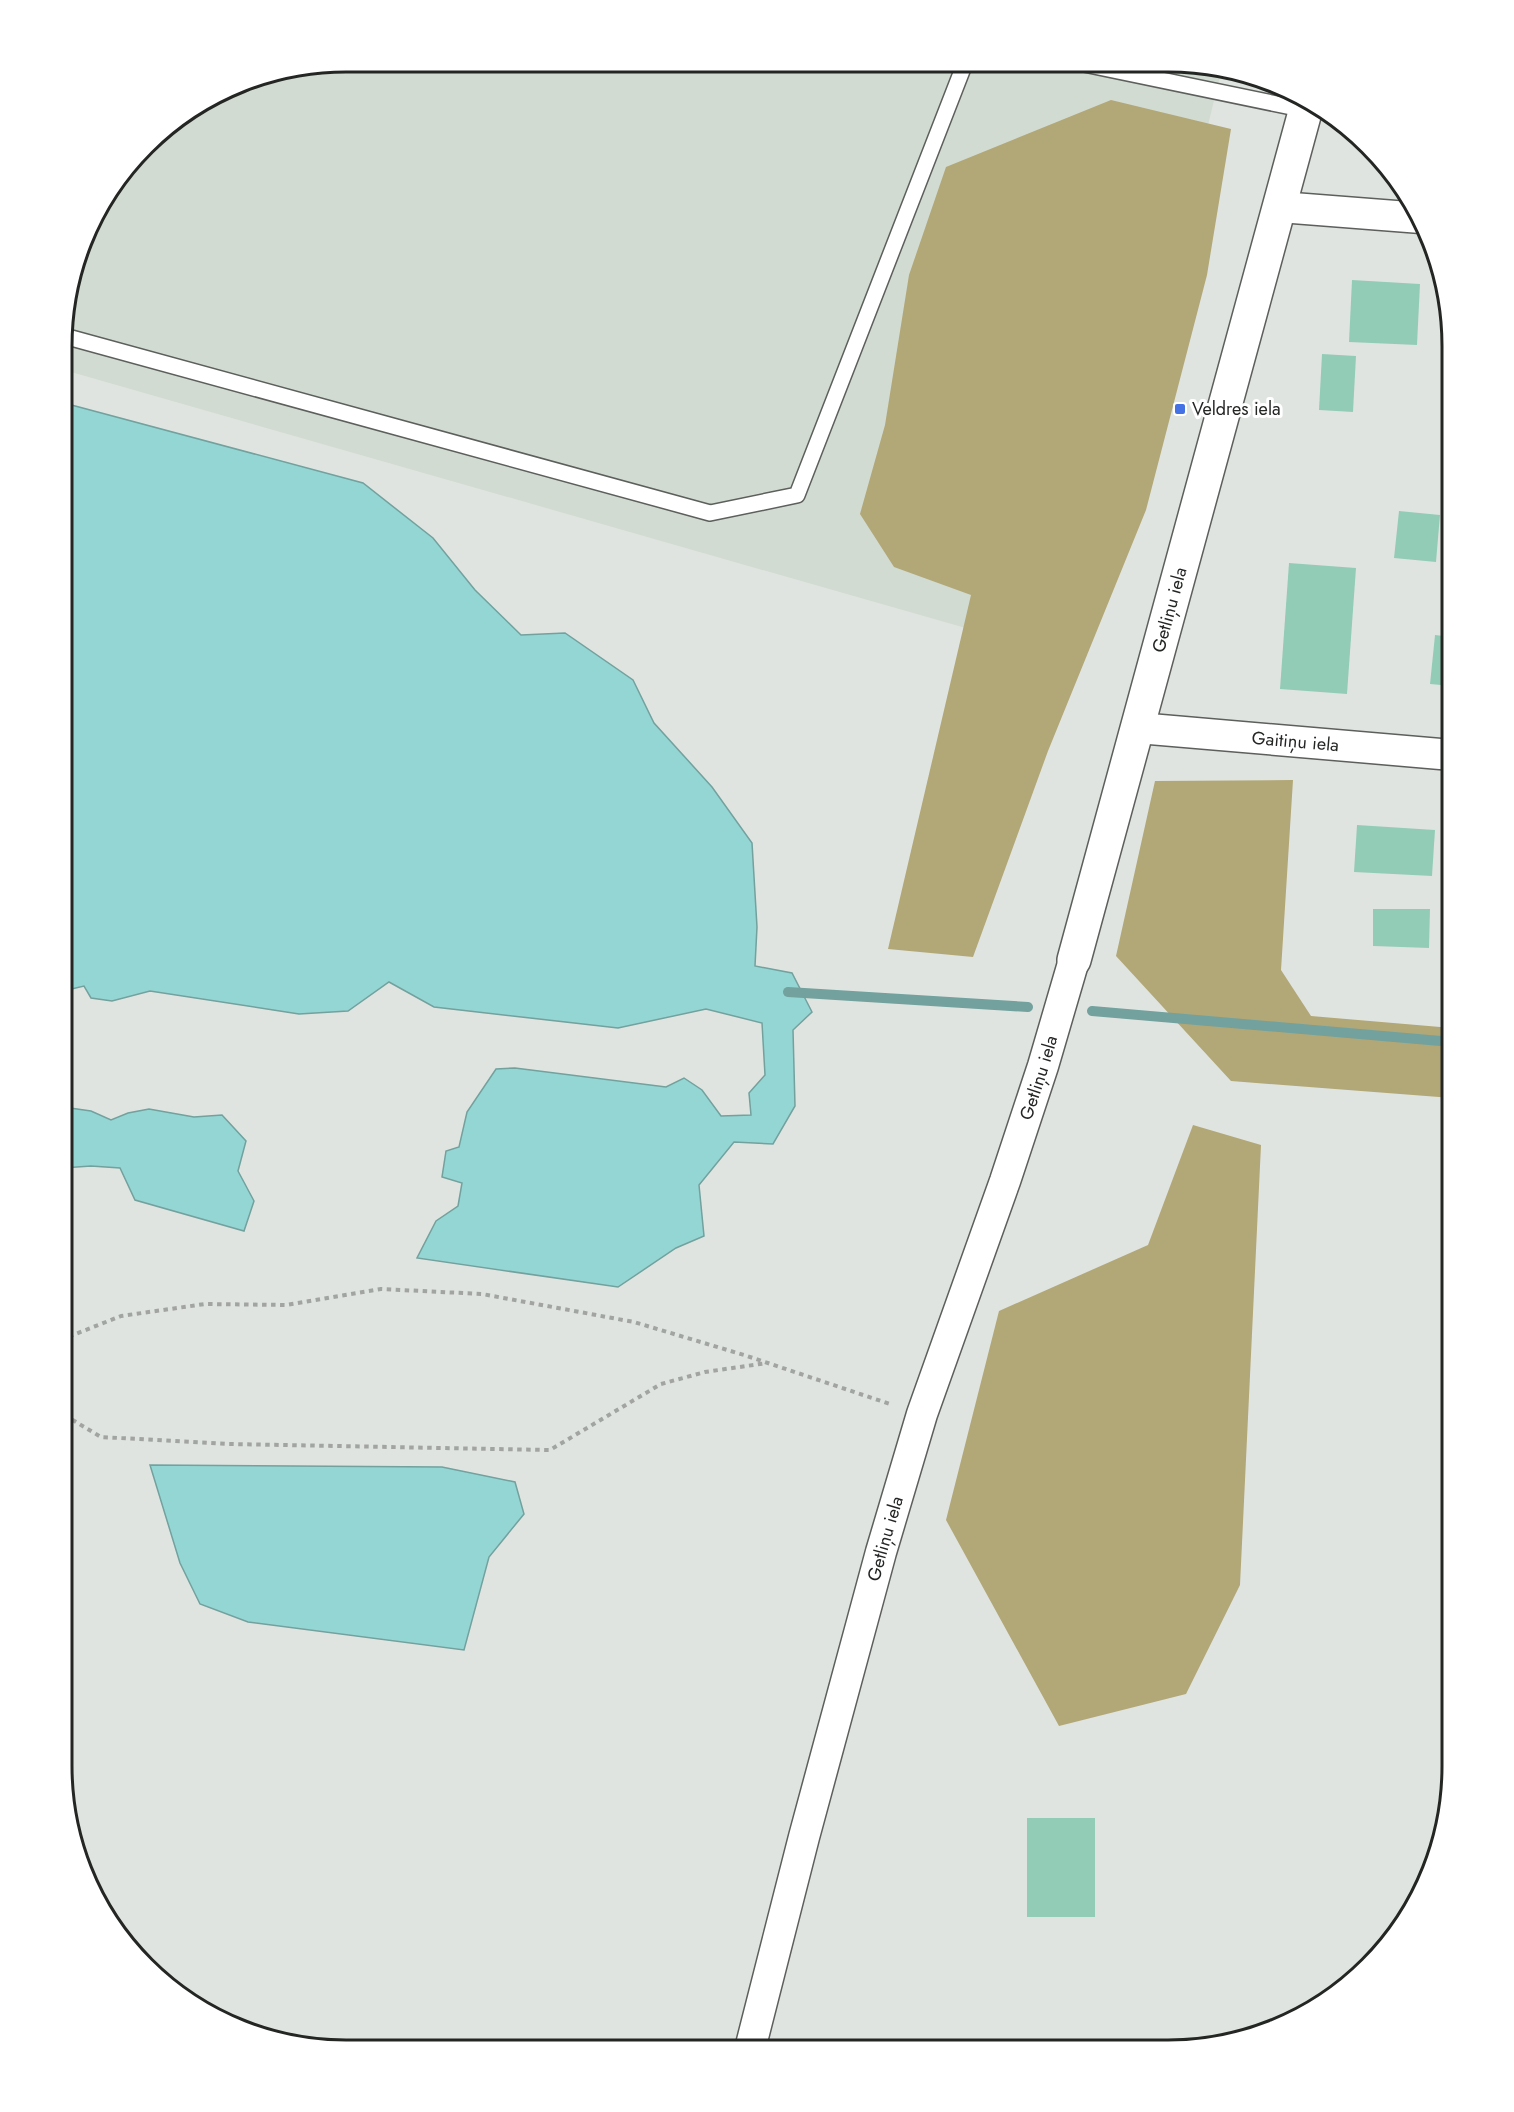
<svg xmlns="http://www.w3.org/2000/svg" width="1514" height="2112" font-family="Jost,sans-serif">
<rect width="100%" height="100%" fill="#e0e4e0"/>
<!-- built -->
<path fill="#d1dbd1" d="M 346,62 L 1205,64 L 1222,68 L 1077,660 L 64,370 L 64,309 L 99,204 L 159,132 L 254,77 Z"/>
<!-- forest -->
<g fill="#b2a777">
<path d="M 1111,100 L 1231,129 L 1207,275 L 1146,510 L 1048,751 L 973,957 L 888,949 L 971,595 L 894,567 L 860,514 L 885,425 L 909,275 L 946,167 Z"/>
<path d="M 1293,780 L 1281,970 L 1311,1016 L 1452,1028 L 1452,1098 L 1231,1081 L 1116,956 L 1155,781 Z"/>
<path d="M 1193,1125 L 1261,1145 L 1240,1585 L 1186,1694 L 1059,1726 L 946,1520 L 999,1311 L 1148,1245 Z"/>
</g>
<!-- water -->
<g fill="#94d6d3" stroke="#72a19e" stroke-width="1.5">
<path d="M 64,403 L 363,483 L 433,538 L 475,590 L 521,635 L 565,633 L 633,680 L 654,723 L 712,787 L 752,843 L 757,927 L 755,966 L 792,973 L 812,1012 L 793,1030 L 795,1106 L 773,1144 L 734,1142 L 699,1185 L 704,1236 L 676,1248 L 618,1287 L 417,1258 L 436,1221 L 458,1206 L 462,1183 L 442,1177 L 446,1151 L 459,1147 L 467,1112 L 496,1069 L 515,1068 L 666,1087 L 684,1078 L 702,1090 L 721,1116 L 751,1115 L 749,1093 L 765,1075 L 762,1023 L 706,1009 L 618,1028 L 434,1007 L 389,982 L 348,1011 L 299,1014 L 150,991 L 112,1001 L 91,998 L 84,986 L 63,991 Z"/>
<path d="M 63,1107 L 91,1111 L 111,1120 L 128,1113 L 149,1109 L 194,1117 L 222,1115 L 246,1141 L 238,1171 L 254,1201 L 244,1231 L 135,1200 L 120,1168 L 91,1166 L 63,1168 Z"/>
<path d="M 150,1465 L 442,1467 L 515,1482 L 524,1514 L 489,1557 L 464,1650 L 248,1622 L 200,1604 L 180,1563 Z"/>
</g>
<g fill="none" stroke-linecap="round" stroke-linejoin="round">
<!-- stream -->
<g stroke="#72a19e" stroke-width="10">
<path d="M 788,992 L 1028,1007"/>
<path d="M 1092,1011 L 1452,1042"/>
</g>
</g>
<!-- building -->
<g fill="#93ccb6">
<path d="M 1352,280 L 1420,284 L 1417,345 L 1349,342 Z"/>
<path d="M 1322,354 L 1356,356 L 1353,412 L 1319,410 Z"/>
<path d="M 1399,511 L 1440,515 L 1436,562 L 1394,558 Z"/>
<path d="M 1289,563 L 1356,568 L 1347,694 L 1280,689 Z"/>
<path d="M 1435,635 L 1452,637 L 1452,686 L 1430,684 Z"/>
<path d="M 1357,825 L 1435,830 L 1432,876 L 1354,872 Z"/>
<path d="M 1373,909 L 1430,909 L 1429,948 L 1373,946 Z"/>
<rect x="1027" y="1818" width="68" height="99"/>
</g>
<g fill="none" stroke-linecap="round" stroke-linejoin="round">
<defs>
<g id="service">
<path d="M 1084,64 L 1306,110"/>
<path d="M 64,336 L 710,513 L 797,495 L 965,63"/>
</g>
<g id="minor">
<path d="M 1280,207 L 1421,218"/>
<path id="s1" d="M 1138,728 L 1452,755"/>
<path id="s2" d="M 750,2049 L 804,1837 L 881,1552 L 922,1414 L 1005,1181 L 1043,1066 L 1074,960"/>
</g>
<g id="tertiary">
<path id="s3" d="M 1074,960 L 1308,101"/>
</g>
</defs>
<!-- service casing -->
<use href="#service" stroke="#5c5f5c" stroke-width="18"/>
<!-- minor casing -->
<use href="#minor" stroke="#5c5f5c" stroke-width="33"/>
<!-- tertiary casing -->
<use href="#tertiary" stroke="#5c5f5c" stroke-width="36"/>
<!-- path -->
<g stroke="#a1a4a1" stroke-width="4" stroke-dasharray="4.5 4.5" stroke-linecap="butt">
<path d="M 62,1353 L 68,1337 L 121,1316 L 205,1304 L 286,1305 L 381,1289 L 482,1294 L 634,1322 L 744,1355 L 890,1404"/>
<path d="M 62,1406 L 66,1416 L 101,1437 L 228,1444 L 550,1450 L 661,1384 L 705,1372 L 767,1363"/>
</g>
<!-- service -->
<use href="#service" stroke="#fff" stroke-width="15"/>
<!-- minor -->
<use href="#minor" stroke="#fff" stroke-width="30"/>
<!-- tertiary -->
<use href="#tertiary" stroke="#fff" stroke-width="33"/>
</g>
<!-- markers -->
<rect fill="#4471e3" stroke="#fff" stroke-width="2" x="1174" y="403" width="12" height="12" rx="3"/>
<g text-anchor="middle" stroke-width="6" stroke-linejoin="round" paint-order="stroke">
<!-- poi labels -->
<g font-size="18" fill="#242624" stroke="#fff" text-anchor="start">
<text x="1192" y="415">Veldres iela</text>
</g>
<!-- street labels -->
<g font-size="18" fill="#242624" stroke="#fff">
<text dy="6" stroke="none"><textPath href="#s3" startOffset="363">Getliņu iela</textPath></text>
<text dy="6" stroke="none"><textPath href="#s1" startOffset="158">Gaitiņu iela</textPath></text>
<text dy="6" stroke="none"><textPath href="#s2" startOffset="1014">Getliņu iela</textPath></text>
<text dy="6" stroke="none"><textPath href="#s2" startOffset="528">Getliņu iela</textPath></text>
</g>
</g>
<!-- crop -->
<path d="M0 0H1514V2112H0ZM346 72H1168A274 274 0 0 1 1442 346V1766A274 274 0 0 1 1168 2040H346A274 274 0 0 1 72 1766V346A274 274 0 0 1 346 72Z" fill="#fff" fill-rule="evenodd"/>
<path fill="none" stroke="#242624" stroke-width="3" d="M346 72H1168A274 274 0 0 1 1442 346V1766A274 274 0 0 1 1168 2040H346A274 274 0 0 1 72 1766V346A274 274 0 0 1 346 72Z"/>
</svg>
